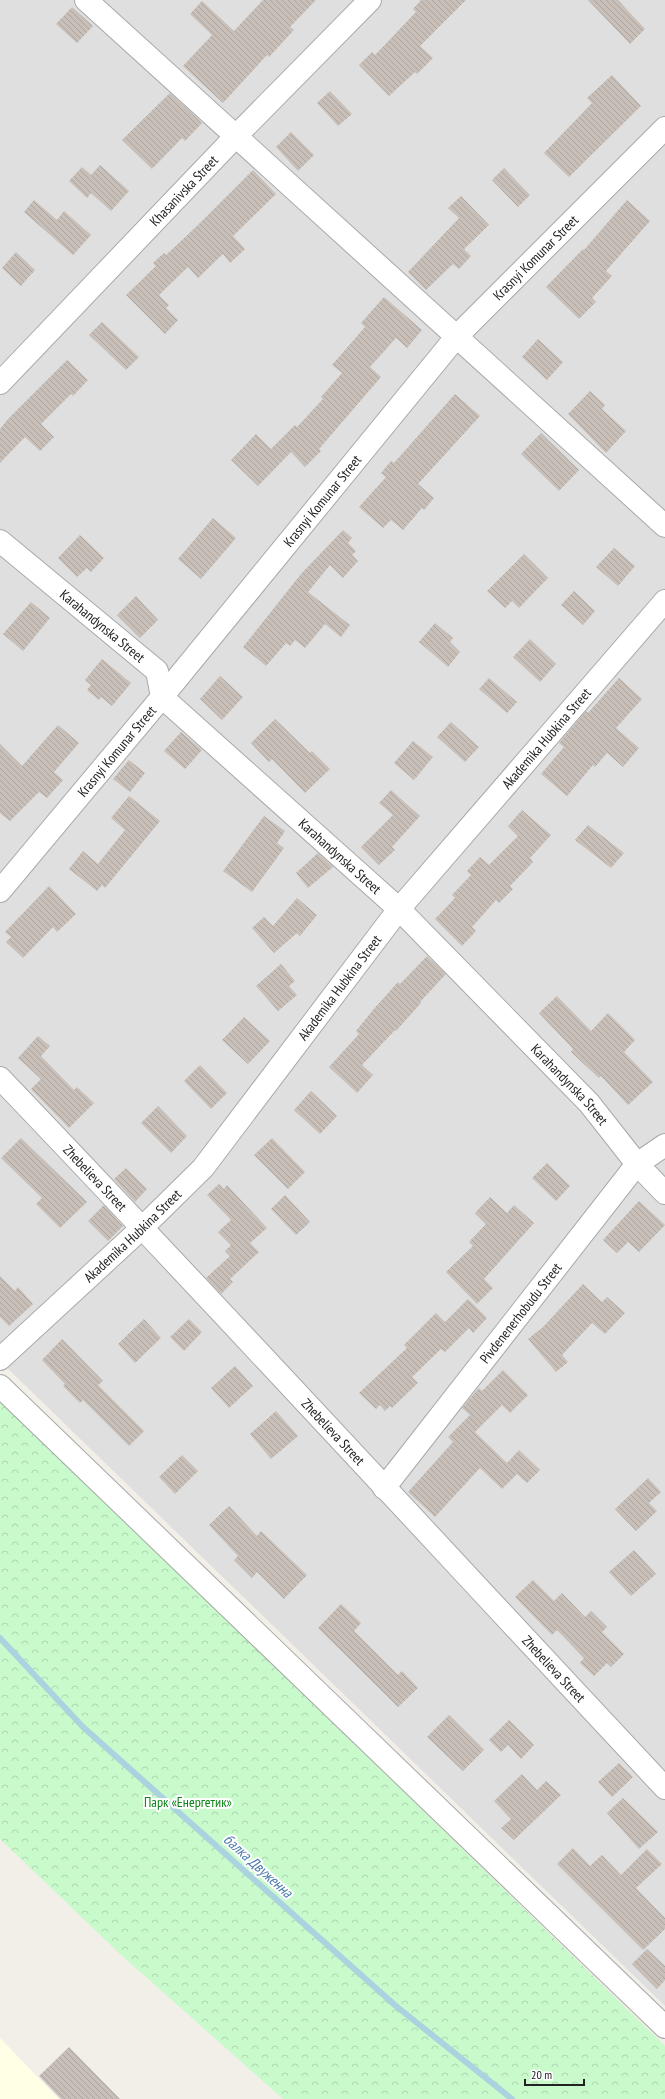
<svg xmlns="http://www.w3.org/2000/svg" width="665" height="2099" font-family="'PT Sans Narrow',sans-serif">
<defs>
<pattern id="park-crowns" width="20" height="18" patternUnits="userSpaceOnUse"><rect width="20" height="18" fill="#c8facc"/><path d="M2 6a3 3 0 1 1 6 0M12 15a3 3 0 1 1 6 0" fill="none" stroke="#acd6af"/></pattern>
<pattern id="building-back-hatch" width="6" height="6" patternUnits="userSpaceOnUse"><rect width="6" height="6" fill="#c7bfb8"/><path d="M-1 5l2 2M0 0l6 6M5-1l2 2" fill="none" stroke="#aba49e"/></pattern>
</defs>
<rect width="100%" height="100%" fill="#f2efe9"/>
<!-- residential -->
<path fill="#e0dfdf" d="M 0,0 L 665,0 L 665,2006 L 0,1361 Z"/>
<!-- education -->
<path fill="#ffffe5" d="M 0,2038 L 59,2099 L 0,2099 Z"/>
<!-- park -->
<path fill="url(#park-crowns)" d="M 0,1399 L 665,2046 L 665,2099 L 283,2099 L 120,1954 L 0,1839 Z"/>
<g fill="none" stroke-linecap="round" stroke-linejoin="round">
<!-- stream -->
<path stroke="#aad3df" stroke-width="6" d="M 0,1638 L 83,1727 L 396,2006 L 512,2099"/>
</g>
<!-- building -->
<g fill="url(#building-back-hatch)">
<path d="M 263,0 L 316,0 L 290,27 L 294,30 L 269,57 L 267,55 L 223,103 L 183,66 L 212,35 L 190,14 L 202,1 L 234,31 Z"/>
<path d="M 421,0 L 466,0 L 420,46 L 433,58 L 417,74 L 415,72 L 389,96 L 359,65 L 372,52 L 375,55 L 416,12 L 413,9 Z"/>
<path d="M 588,0 L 618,0 L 645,29 L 630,44 Z"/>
<path d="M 72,7 L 93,26 L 77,43 L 56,24 Z"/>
<path d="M 612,75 L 641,106 L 569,177 L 544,153 L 592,103 L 587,98 Z"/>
<path d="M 330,91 L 352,114 L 338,126 L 317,103 Z"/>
<path d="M 170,93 L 202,123 L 185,141 L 182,138 L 152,169 L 122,140 Z"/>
<path d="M 291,132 L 314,155 L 298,171 L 276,147 Z"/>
<path d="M 100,165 L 129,191 L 111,211 L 91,193 L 87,198 L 69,181 L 82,167 L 91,175 Z"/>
<path d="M 504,168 L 530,195 L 518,207 L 492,180 Z"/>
<path d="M 253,170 L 276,194 L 233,236 L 245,249 L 230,263 L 223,254 L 198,278 L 188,267 L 159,295 L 169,305 L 166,308 L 178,320 L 165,334 L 126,295 L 156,266 L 153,263 L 164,253 L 166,255 L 197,226 Z"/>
<path d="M 461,196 L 489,225 L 464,249 L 471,256 L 459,269 L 453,264 L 426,290 L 408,272 L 459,218 L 448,208 Z"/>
<path d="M 34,200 L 57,220 L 64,211 L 91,235 L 73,255 L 24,212 Z"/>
<path d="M 627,200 L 650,221 L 606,271 L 612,276 L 592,298 L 596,302 L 579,319 L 546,287 L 583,249 L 584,250 Z"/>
<path d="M 16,252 L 35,270 L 21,286 L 2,268 Z"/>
<path d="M 384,297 L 422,330 L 407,348 L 396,338 L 370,367 L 381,377 L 319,449 L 321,451 L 305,467 L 291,452 L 258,486 L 231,460 L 256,434 L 271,449 L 295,425 L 297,427 L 323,399 L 321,397 L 342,373 L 332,365 L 365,327 L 361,323 Z"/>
<path d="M 102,322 L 139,357 L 126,370 L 89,335 Z"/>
<path d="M 538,339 L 563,362 L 547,380 L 522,357 Z"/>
<path d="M 67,360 L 88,380 L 73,396 L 71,394 L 41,424 L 54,437 L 40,451 L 25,437 L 0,463 L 0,429 L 8,419 Z"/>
<path d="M 590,391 L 605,405 L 602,409 L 626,431 L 606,453 L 568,414 Z"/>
<path d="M 455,394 L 480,416 L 418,484 L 434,498 L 424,510 L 422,508 L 403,530 L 391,520 L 383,528 L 359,507 L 386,477 L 381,473 L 391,461 L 394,463 Z"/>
<path d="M 541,433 L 579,470 L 559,491 L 521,454 Z"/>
<path d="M 213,518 L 236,538 L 201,579 L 178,559 Z"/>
<path d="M 343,530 L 352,538 L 348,543 L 356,551 L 352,555 L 358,561 L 343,578 L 330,565 L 308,592 L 350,625 L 341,637 L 325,624 L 305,648 L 295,640 L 290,646 L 286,643 L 266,666 L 243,647 L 301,574 Z"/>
<path d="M 80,535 L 104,558 L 91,572 L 87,568 L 77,577 L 58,558 Z"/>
<path d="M 614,548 L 635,566 L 618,586 L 596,567 Z"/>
<path d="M 524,554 L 548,578 L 519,608 L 512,601 L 505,608 L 487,591 Z"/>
<path d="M 574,591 L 595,611 L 583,625 L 561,605 Z"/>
<path d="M 136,596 L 158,620 L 140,638 L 117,615 Z"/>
<path d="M 31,602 L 50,618 L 23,651 L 3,634 Z"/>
<path d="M 435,623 L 453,638 L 450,642 L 460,652 L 448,667 L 419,642 Z"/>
<path d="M 530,639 L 556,664 L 540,682 L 513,657 Z"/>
<path d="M 102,659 L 131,683 L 112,706 L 101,697 L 99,700 L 87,690 L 91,685 L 85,680 Z"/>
<path d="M 220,676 L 243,697 L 222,720 L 200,699 Z"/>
<path d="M 489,678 L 517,702 L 507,713 L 479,689 Z"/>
<path d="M 619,678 L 642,699 L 616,728 L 639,748 L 623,767 L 607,753 L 595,767 L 593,765 L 567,796 L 541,774 L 564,747 L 559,743 L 586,711 L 588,713 Z"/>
<path d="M 275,719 L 310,753 L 312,751 L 330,769 L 305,793 L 272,759 L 269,762 L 251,743 Z"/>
<path d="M 451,722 L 479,747 L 465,762 L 437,737 Z"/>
<path d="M 58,725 L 79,743 L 54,772 L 63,780 L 47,798 L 39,792 L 10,821 L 0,813 L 0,744 L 22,766 Z"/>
<path d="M 181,732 L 202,750 L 185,769 L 164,751 Z"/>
<path d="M 413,741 L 433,757 L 414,780 L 394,763 Z"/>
<path d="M 129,760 L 145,773 L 130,792 L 113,779 Z"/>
<path d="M 391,790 L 420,816 L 392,847 L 395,850 L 379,865 L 361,847 L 393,815 L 379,803 Z"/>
<path d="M 129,796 L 160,821 L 105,888 L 102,885 L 97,891 L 69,869 L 83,851 L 98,864 L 125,830 L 111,818 Z"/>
<path d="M 522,810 L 551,835 L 530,858 L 533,862 L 510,886 L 513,889 L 499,903 L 496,900 L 472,927 L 476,931 L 462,946 L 435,919 L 455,898 L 452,895 L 471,875 L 467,871 L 480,857 L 489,865 L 518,836 L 508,826 Z"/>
<path d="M 264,816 L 285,831 L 277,843 L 284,848 L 252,892 L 223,871 Z"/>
<path d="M 588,825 L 624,853 L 611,868 L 575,840 Z"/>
<path d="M 318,853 L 333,867 L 308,888 L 296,873 Z"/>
<path d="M 49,886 L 76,914 L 57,932 L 53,927 L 23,958 L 6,942 L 11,937 L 5,932 Z"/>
<path d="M 297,898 L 317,915 L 300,936 L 297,933 L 274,953 L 252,928 L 264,917 L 273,926 Z"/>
<path d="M 427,956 L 446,974 L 420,1002 L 421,1003 L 396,1031 L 395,1030 L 362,1065 L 373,1075 L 357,1093 L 329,1067 L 359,1034 L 356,1031 L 373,1010 L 398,982 L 400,984 Z"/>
<path d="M 281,964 L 295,981 L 289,986 L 297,995 L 278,1011 L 256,986 Z"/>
<path d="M 557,996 L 591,1031 L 608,1013 L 635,1040 L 624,1052 L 653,1082 L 628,1105 L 601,1076 L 599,1078 L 571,1052 L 573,1049 L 539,1013 Z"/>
<path d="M 244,1017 L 270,1041 L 248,1064 L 222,1040 Z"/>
<path d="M 38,1036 L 50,1046 L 41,1056 L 74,1090 L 77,1087 L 94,1103 L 69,1128 L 31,1089 L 41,1079 L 18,1058 Z"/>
<path d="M 200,1065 L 227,1093 L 211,1109 L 184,1081 Z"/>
<path d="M 311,1091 L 337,1116 L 320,1134 L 294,1110 Z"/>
<path d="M 158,1106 L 187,1136 L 171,1153 L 141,1123 Z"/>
<path d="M 21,1138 L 87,1202 L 60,1228 L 36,1204 L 42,1198 L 1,1158 Z"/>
<path d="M 272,1138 L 305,1172 L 288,1189 L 254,1155 Z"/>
<path d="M 547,1163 L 570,1186 L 556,1201 L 532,1178 Z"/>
<path d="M 126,1168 L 147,1189 L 135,1202 L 114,1179 Z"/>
<path d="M 219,1184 L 224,1189 L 227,1185 L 267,1228 L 250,1243 L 259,1252 L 230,1279 L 233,1282 L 221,1294 L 206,1278 L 230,1256 L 225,1251 L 231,1245 L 218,1232 L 231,1220 L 207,1195 Z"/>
<path d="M 285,1195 L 310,1222 L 296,1235 L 271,1209 Z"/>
<path d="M 490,1197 L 507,1213 L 514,1205 L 534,1223 L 484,1279 L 493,1288 L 477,1304 L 446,1272 L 473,1246 L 469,1242 L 486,1224 L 475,1213 Z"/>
<path d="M 639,1201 L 665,1225 L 639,1252 L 628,1242 L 617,1253 L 603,1240 Z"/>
<path d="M 104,1205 L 123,1226 L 108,1241 L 88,1221 Z"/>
<path d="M 0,1276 L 15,1291 L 18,1287 L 33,1304 L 9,1326 L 0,1317 Z"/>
<path d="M 583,1284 L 602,1302 L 607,1297 L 625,1313 L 605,1334 L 592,1323 L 562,1355 L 568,1362 L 556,1372 L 528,1339 L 543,1327 Z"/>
<path d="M 468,1299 L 487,1318 L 473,1333 L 469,1328 L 445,1352 L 441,1349 L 412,1377 L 418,1383 L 392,1408 L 390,1406 L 385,1411 L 380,1405 L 376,1409 L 359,1393 L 407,1348 L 404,1345 L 436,1313 L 445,1322 Z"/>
<path d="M 144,1319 L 161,1338 L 135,1363 L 118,1344 Z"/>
<path d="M 189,1319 L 202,1332 L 184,1351 L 170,1337 Z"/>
<path d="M 62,1339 L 103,1381 L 98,1385 L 144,1431 L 129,1446 L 83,1400 L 80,1403 L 63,1386 L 65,1384 L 42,1360 Z"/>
<path d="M 235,1366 L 253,1386 L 229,1408 L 211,1388 Z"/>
<path d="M 503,1370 L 528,1395 L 510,1413 L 502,1405 L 475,1432 L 507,1463 L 519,1450 L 540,1470 L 527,1483 L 517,1474 L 502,1489 L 480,1468 L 435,1517 L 408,1492 L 453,1442 L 448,1437 L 470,1415 L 462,1408 L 473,1395 L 479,1388 L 482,1391 Z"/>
<path d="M 276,1411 L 298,1436 L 271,1459 L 250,1434 Z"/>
<path d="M 182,1455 L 198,1471 L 175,1494 L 159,1477 Z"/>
<path d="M 648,1478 L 661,1492 L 649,1503 L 657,1511 L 636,1531 L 615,1509 Z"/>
<path d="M 229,1506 L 257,1536 L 261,1531 L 307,1575 L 284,1599 L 257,1572 L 252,1578 L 234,1560 L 238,1556 L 209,1525 Z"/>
<path d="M 634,1550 L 656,1574 L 631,1596 L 609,1572 Z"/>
<path d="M 533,1580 L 554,1601 L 562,1593 L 585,1617 L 591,1611 L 607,1627 L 602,1632 L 624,1654 L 611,1667 L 607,1663 L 594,1676 L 580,1663 L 584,1658 L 557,1630 L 552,1635 L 515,1597 Z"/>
<path d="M 341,1604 L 361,1623 L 354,1631 L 398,1675 L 402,1671 L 418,1688 L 398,1707 L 318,1628 Z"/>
<path d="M 449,1715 L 484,1750 L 463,1771 L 427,1737 Z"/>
<path d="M 509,1720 L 534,1745 L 521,1759 L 508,1745 L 501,1752 L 489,1740 Z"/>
<path d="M 619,1763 L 633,1777 L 612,1797 L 598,1782 Z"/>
<path d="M 522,1774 L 537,1790 L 546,1781 L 561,1795 L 514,1840 L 501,1828 L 511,1819 L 494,1801 Z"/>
<path d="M 623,1798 L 658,1832 L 639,1849 L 607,1813 Z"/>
<path d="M 573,1848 L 590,1866 L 602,1855 L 621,1875 L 647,1849 L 662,1864 L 636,1888 L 665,1918 L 665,1929 L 643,1950 L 557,1864 Z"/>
<path d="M 647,1949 L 665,1966 L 665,1980 L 657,1989 L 632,1964 Z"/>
<path d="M 69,2047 L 120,2099 L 61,2099 L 39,2076 Z"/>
</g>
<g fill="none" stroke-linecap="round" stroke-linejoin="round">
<defs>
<g id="minor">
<path d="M 86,0 L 665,526"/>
<path id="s1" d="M 0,383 L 236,136 L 370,0"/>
<path id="s2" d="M 0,541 L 157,671 L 162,697 L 399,909 L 589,1103 L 637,1164 L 665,1193"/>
<path id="s3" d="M 0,891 L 162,697 L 457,336 L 665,128"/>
<path id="s4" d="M 0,1078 C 224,1312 443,1551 665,1788"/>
<path id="s5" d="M 0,1359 L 143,1227 L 203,1168 L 399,909 L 665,601"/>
<path d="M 0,1386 L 665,2027"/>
<path id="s6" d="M 384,1488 L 637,1164 L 665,1145"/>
</g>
</defs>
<!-- minor casing -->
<use href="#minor" stroke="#a9a9a9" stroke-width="24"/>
<!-- minor -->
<use href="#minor" stroke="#fff" stroke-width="22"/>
</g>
<g text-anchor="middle" stroke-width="4" stroke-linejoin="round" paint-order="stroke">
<!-- street labels -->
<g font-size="14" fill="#222" stroke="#fff">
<text dy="5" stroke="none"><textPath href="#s1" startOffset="266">Khasanivska Street</textPath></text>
<text dy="5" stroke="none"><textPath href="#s3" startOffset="830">Krasnyi Komunar Street</textPath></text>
<text dy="5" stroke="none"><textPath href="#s3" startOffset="506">Krasnyi Komunar Street</textPath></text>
<text dy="5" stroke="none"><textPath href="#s2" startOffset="133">Karahandynska Street</textPath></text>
<text dy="5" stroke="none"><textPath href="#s5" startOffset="829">Akademika Hubkina Street</textPath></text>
<text dy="5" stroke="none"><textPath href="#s3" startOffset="182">Krasnyi Komunar Street</textPath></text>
<text dy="5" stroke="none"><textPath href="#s2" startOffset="469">Karahandynska Street</textPath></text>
<text dy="5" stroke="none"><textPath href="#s5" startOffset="505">Akademika Hubkina Street</textPath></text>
<text dy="5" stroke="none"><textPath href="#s2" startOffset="793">Karahandynska Street</textPath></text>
<text dy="5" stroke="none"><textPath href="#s4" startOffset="138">Zhebelieva Street</textPath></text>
<text dy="5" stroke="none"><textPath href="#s5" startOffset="181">Akademika Hubkina Street</textPath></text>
<text dy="5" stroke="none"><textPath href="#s6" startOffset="222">Pivdenenerhobudu Street</textPath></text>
<text dy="5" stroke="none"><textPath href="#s4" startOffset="486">Zhebelieva Street</textPath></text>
<text dy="5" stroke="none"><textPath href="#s4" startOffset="810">Zhebelieva Street</textPath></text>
</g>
<!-- park labels -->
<g font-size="14" fill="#0c8416" stroke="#fff">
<text x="188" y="1807">Парк «Енергетик»</text>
</g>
<!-- water labels -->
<g font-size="15" font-style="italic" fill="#4a7aab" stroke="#fff">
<text transform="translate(258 1866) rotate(42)" y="5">балка Двуженна</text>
</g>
</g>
<!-- scale -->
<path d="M525 2079v6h59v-6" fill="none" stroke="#222222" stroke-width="2"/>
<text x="531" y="2079" font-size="12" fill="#222222" stroke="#ffffff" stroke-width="3" paint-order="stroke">20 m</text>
</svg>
